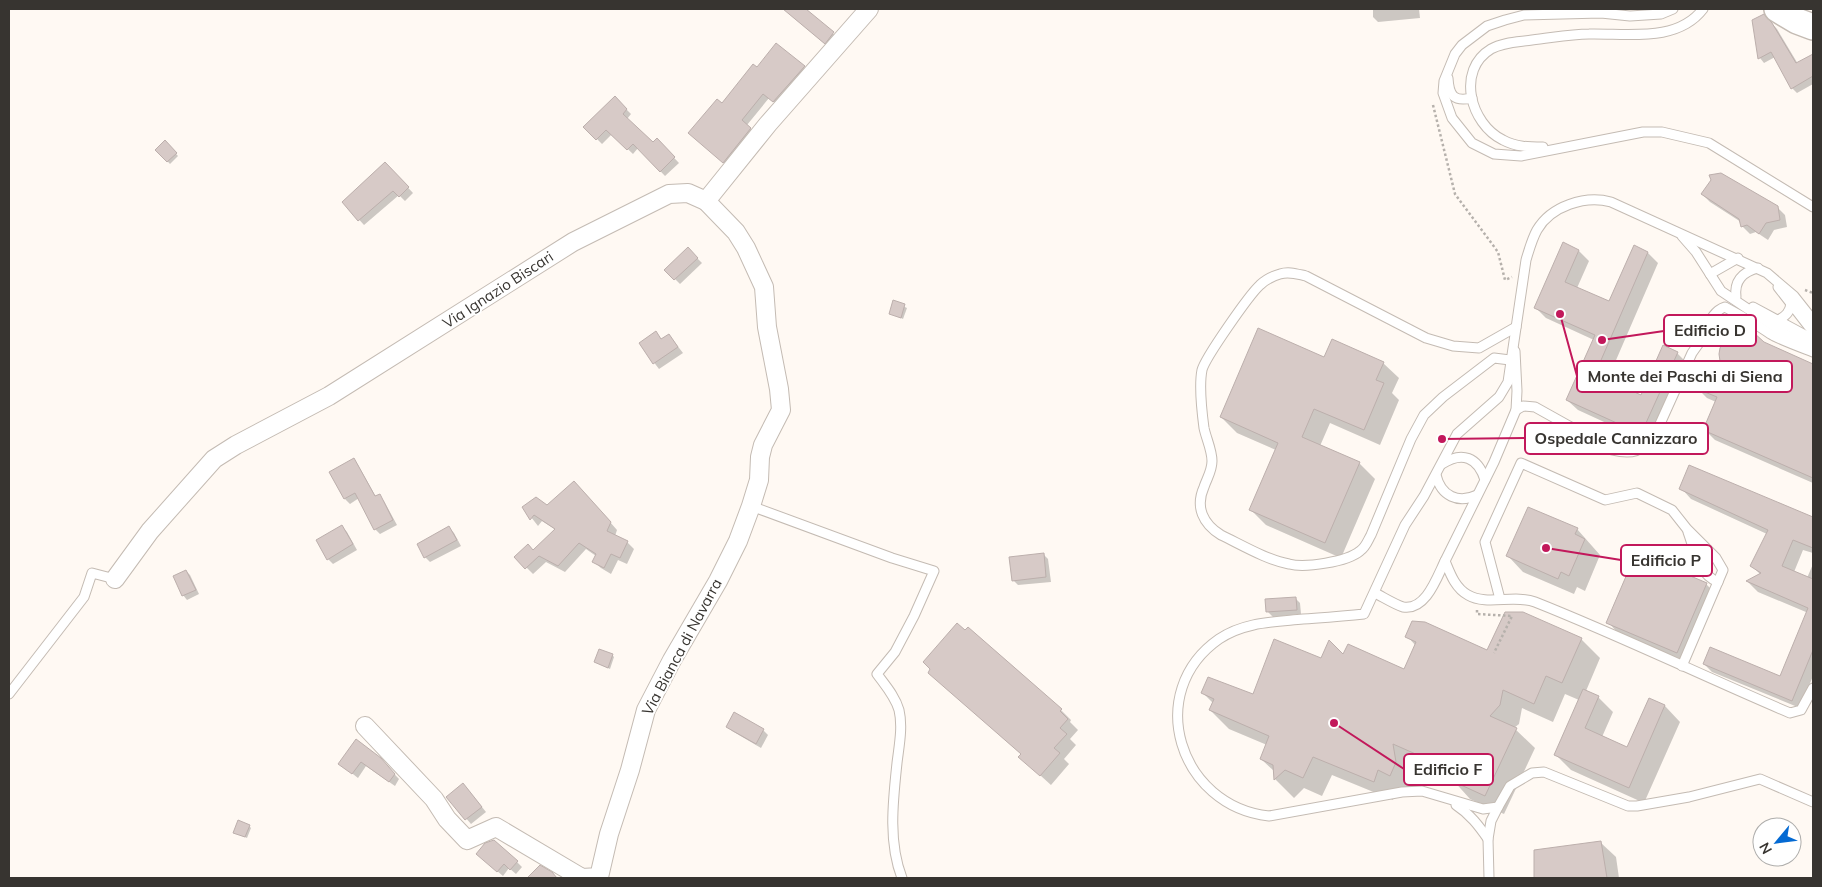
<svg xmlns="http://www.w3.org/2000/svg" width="1822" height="887" font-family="Mulish,sans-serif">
<rect width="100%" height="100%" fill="#fff9f3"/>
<!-- shadow -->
<g fill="#0003">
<path d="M 791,9 L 804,9 L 838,38 L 830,48 L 793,17 L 788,12 Z"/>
<path d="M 1373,9 L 1419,9 L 1420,18 L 1378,22 L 1373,17 Z"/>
<path d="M 1764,15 L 1777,29 L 1798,64 L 1813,56 L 1813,84 L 1797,93 L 1792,88 L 1775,57 L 1764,63 L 1760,58 Z"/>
<path d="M 804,67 L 809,72 L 779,106 L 769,98 L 747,125 L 756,134 L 729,167 L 695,138 L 722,104 L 757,68 Z"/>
<path d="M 615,98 L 631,114 L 627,119 L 653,144 L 657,140 L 679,163 L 665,176 L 638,148 L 633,154 L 612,134 L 602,144 L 585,127 Z"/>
<path d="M 165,142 L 178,156 L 170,164 L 157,150 Z"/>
<path d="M 385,163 L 413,193 L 405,201 L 399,195 L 364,225 L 343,202 Z"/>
<path d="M 1702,194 L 1777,207 L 1785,215 L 1787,227 L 1774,230 L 1768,240 L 1756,232 L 1750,234 L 1742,226 L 1741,222 L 1710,202 Z"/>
<path d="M 1634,247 L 1648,253 L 1658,263 L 1607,381 L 1641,397 L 1677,353 L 1687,363 L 1652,444 L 1578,410 L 1567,400 L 1594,340 L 1546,318 L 1535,307 L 1579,251 L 1589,261 L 1577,288 L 1609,303 Z"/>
<path d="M 688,249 L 702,263 L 680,284 L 666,270 Z"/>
<path d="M 894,302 L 907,308 L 903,319 L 890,313 Z"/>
<path d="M 656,333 L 662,340 L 669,335 L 683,353 L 659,369 L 640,344 Z"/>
<path d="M 1765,344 L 1813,365 L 1813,483 L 1715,440 L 1704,429 L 1716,402 L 1707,398 L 1697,388 L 1724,377 Z"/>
<path d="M 1325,359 L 1383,363 L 1399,378 L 1392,393 L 1399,400 L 1380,445 L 1330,423 L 1320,446 L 1359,463 L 1375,479 L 1341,558 L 1266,525 L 1251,510 L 1276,450 L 1237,433 L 1221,417 Z"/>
<path d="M 354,460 L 358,465 L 376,497 L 379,496 L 384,501 L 397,525 L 380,534 L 375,529 L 359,498 L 350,504 L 345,499 Z"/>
<path d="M 1690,466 L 1813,519 L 1813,553 L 1803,550 L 1794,572 L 1807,578 L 1813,564 L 1813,615 L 1758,592 L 1748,582 L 1761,575 L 1751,565 L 1767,534 L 1691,499 L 1681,488 Z"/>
<path d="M 581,489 L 617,530 L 615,536 L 627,542 L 634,549 L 627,564 L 618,560 L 611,574 L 601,568 L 594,562 L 596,556 L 586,549 L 565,572 L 546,562 L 533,574 L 516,557 L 534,551 L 556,530 L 542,521 L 538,526 L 524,508 L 547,507 Z"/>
<path d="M 342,527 L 347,532 L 357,550 L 333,564 L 328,559 Z"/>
<path d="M 449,528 L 454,533 L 461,546 L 430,562 L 425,557 Z"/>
<path d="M 1577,529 L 1600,555 L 1585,591 L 1577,587 L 1574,594 L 1523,572 L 1508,556 Z"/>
<path d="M 1043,554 L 1048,559 L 1051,582 L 1018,585 L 1013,580 Z"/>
<path d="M 186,571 L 190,575 L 199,594 L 187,600 L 183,595 L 174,577 Z"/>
<path d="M 1706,584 L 1717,595 L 1687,663 L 1618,633 L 1608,622 Z"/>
<path d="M 1295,598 L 1300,603 L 1301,614 L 1273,617 L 1268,612 Z"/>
<path d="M 1801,630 L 1813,635 L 1813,676 L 1800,708 L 1712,672 L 1704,664 L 1781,678 Z"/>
<path d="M 1407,636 L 1488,652 L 1581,639 L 1600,658 L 1586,691 L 1598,697 L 1613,712 L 1602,737 L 1628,749 L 1649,699 L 1665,706 L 1680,722 L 1644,803 L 1571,770 L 1555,754 L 1579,700 L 1565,694 L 1553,722 L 1522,708 L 1519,724 L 1514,728 L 1535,748 L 1504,814 L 1470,799 L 1452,779 L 1411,761 L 1415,782 L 1409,794 L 1397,788 L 1393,800 L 1332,775 L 1322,796 L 1304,788 L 1294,798 L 1275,779 L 1275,772 L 1261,759 L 1267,745 L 1229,729 L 1210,710 L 1213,703 L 1203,693 L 1253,695 L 1322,660 L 1344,656 L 1405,671 L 1416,646 Z"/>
<path d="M 612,655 L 614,657 L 610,669 L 595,662 Z"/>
<path d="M 1061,710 L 1071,720 L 1070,722 L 1078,730 L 1070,739 L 1076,745 L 1064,759 L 1069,764 L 1051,785 L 1020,757 Z"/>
<path d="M 735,714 L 763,730 L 768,735 L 761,748 L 732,731 L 727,726 Z"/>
<path d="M 380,759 L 399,779 L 395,786 L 366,766 L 358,778 L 340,764 Z"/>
<path d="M 468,790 L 486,812 L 471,824 L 448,797 Z"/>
<path d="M 249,826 L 251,828 L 247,838 L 235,833 Z"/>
<path d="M 1600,842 L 1616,857 L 1619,878 L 1535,878 L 1535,851 Z"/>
<path d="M 483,859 L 517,862 L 522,867 L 516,874 L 509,868 L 503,876 Z"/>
</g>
<!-- building -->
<g fill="#d7cac7" stroke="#bcafac">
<path d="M 783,9 L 806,9 L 834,32 L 825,44 Z"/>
<path d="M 1764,14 L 1772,23 L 1796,63 L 1813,54 L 1813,76 L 1791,89 L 1771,52 L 1758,59 L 1752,20 Z"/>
<path d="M 776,43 L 805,66 L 773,102 L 763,94 L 742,120 L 751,128 L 723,163 L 688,133 L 717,99 L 722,103 L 753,64 L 757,67 Z"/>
<path d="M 615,96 L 627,109 L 623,114 L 653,142 L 657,138 L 675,157 L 660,172 L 633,144 L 627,150 L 606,130 L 596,140 L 583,127 Z"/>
<path d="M 165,140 L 177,153 L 167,162 L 155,150 Z"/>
<path d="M 385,162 L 409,187 L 399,197 L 393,191 L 358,221 L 342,202 Z"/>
<path d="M 1721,173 L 1778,206 L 1780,220 L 1766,223 L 1759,234 L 1747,225 L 1741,227 L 1739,219 L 1701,194 L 1711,180 L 1709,175 Z"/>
<path d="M 1563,242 L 1579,250 L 1565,282 L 1609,301 L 1634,245 L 1648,252 L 1595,374 L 1641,395 L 1663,345 L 1678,352 L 1641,434 L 1566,400 L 1595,335 L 1534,308 Z"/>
<path d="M 688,247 L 698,258 L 674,280 L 664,270 Z"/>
<path d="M 893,300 L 905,304 L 901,318 L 889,314 Z"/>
<path d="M 1258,328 L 1324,357 L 1332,339 L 1384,362 L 1376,380 L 1384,383 L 1364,430 L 1314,409 L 1302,437 L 1360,462 L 1325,543 L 1249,510 L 1278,443 L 1220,417 Z"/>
<path d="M 1739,330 L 1753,332 L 1764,342 L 1813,364 L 1813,478 L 1703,430 L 1717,397 L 1695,388 L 1704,367 L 1722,375 L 1719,354 L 1720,348 L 1727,336 Z"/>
<path d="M 656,331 L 661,339 L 669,334 L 678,347 L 653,364 L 639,343 Z"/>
<path d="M 354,458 L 375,496 L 380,494 L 393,520 L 374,530 L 355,493 L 344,499 L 329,472 Z"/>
<path d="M 1689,465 L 1813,517 L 1813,548 L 1793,540 L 1782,566 L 1813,579 L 1813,650 L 1792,701 L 1703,664 L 1710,647 L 1780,676 L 1808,608 L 1746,581 L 1761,573 L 1750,566 L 1768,530 L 1679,489 Z"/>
<path d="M 574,481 L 611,522 L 607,531 L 628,541 L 620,558 L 611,554 L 604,568 L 592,562 L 596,554 L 579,543 L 558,566 L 539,556 L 525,569 L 514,557 L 528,544 L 533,550 L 555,529 L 534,515 L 530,520 L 522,507 L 536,497 L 547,505 Z"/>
<path d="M 1528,507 L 1578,528 L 1575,534 L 1585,539 L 1569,576 L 1561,572 L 1558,579 L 1506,556 Z"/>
<path d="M 342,525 L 353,544 L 327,560 L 316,540 Z"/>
<path d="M 449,526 L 457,540 L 424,558 L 417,544 Z"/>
<path d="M 1044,553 L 1046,577 L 1012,581 L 1009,557 Z"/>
<path d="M 1636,553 L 1707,583 L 1677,653 L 1606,623 Z"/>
<path d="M 186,570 L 196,590 L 182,596 L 173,576 Z"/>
<path d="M 1296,597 L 1297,610 L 1266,612 L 1265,599 Z"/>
<path d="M 1505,612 L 1523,612 L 1582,638 L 1562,683 L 1546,676 L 1534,704 L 1503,690 L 1500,705 L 1490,716 L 1517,728 L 1485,796 L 1450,780 L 1454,771 L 1393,744 L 1396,762 L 1390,776 L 1378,770 L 1374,782 L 1313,757 L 1303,778 L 1285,770 L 1274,780 L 1273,765 L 1260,759 L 1269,736 L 1209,710 L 1214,699 L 1201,693 L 1208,677 L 1253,694 L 1274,639 L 1321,658 L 1329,640 L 1343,654 L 1348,644 L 1404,669 L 1416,642 L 1405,637 L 1412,621 L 1425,622 L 1487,650 Z"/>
<path d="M 957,623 L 965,630 L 968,627 L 1062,709 L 1060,711 L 1068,719 L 1060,728 L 1067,734 L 1054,748 L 1060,753 L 1040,776 L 1018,757 L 1021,754 L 928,673 L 930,669 L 923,662 Z"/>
<path d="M 599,649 L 613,654 L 608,668 L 594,662 Z"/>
<path d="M 1583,689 L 1599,696 L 1585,728 L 1627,747 L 1649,698 L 1665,705 L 1629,788 L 1554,755 Z"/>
<path d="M 734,712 L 764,729 L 756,744 L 726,727 Z"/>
<path d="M 356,739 L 381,758 L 395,774 L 389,782 L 361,762 L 352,774 L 338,764 Z"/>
<path d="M 463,783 L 482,807 L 465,820 L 446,797 Z"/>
<path d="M 238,820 L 250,825 L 245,837 L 233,833 Z"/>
<path d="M 494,840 L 518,861 L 510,870 L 504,864 L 497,872 L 476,854 L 485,843 Z"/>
<path d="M 1601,841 L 1607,878 L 1534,878 L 1534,850 Z"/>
<path d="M 540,865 L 552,872 L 557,878 L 527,878 Z"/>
</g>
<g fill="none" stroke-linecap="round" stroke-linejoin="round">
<defs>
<g id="service">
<path d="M 1673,9 L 1661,14 L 1630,16 L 1601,13 L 1524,15 L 1505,20 L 1487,26 L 1462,45 L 1455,54 L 1444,81 L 1443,93 L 1452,118 L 1472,143 L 1494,154 L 1521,156 L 1643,132 L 1662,132 L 1709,143 L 1813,207"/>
<path d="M 1448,78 C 1449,96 1454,102 1472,98"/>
<path d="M 1543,147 C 1529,147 1516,147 1503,140 C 1470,124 1456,70 1491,49 C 1503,42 1519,42 1532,40 C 1551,38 1570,34 1589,34 C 1627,33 1677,43 1703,9"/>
<path d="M 1682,236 L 1696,252 L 1721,291 L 1787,335 L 1808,344"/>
<path d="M 1710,274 L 1738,258"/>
<path d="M 1778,287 L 1813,332"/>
<path d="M 1736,297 C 1734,280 1743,272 1758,268"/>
<path d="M 1753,307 L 1805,335 L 1813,343"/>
<path d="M 1778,320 C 1786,316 1790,312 1791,303"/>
<path d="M 1703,334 C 1709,323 1713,311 1725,307 L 1743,317"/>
<path d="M 1515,351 L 1517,391 L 1516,410 L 1494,462 L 1445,561 C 1450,573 1455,588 1468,595 C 1487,606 1514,594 1535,602 C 1621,636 1705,677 1790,713 L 1801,710 L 1813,688"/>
<path d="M 1510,360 L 1494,358 L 1443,397 L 1424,415 L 1411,439 L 1371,535 C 1368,540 1366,547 1360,551 C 1347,562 1305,568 1289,564 C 1267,560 1242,545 1221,535 C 1203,524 1195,507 1204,487 C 1207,478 1212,471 1212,461 C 1212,450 1206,438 1204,428 C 1202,413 1199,385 1202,370 C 1205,358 1249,295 1260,285 C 1265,280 1273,276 1280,274 C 1289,271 1297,274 1306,276 L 1426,338 L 1453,346 L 1479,348 L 1516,327"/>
<path d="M 1516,410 L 1523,406 L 1535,407 L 1612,450 C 1632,455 1642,452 1655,435 L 1692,353 C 1704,335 1722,311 1747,320 C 1757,324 1765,331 1774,336 C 1786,342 1800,347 1813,352"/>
<path d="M 1442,464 C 1462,451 1478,457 1485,480"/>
<path d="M 1436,475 C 1441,496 1458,504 1477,495"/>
<path d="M 751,506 L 892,558 L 934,571 L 914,616 L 895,652 L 877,674 C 885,685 895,696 899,710 C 903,727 899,746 897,763 C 893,801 888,842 902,878"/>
<path d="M 1688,532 C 1695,551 1698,574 1718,582"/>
<path d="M 1375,593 C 1383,597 1394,604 1403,607 C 1426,611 1437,577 1445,561"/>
<path d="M 1500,599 L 1485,542 L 1521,463 L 1605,500 L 1637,493 L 1672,510 L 1687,529 L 1716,558 L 1723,570 L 1682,666"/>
<path d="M 9,694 L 84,597 L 92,573 L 115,579"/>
<path d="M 1456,805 C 1470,814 1479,826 1488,839"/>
<path d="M 1498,807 L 1483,809 L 1422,791 L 1402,792 L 1269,816 C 1179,806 1143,692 1219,639 C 1244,622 1274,622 1303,619 C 1324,618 1344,616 1364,614 L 1405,525 L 1424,496 L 1457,434 L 1499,397 L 1508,382 L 1526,260 C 1529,250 1532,239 1537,230 C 1551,206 1585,195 1611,202 L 1767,273 L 1794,296 L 1813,320"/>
<path d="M 1489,878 L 1488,839 L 1491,821 L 1498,807 L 1510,786 L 1532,773 L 1544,772 L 1628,806 L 1637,806 L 1689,797 L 1760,779 L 1813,802"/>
</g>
<g id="minor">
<path d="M 115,579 L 150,531 L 214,459 L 236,445 L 329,396 L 573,242 L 669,194 L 688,193 L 706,201 L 768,124 L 869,9"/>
<path d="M 365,726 L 434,799 L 447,819 L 467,840 L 496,827 L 582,878 L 599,877 L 609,834 L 630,770 L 646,710 L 672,660 L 718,581 L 738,541 L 751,506 L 759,480 L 760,457 L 763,445 L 781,410 L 779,389 L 767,327 L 764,287 L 746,248 L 736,232 L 706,201"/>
</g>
<path id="secondary" d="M 1777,9 L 1797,21 L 1813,27"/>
</defs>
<!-- service casing -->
<use href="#service" stroke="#c4bbb3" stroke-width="11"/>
<!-- minor casing -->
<use href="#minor" stroke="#c4bbb3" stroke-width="20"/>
<!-- secondary casing -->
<use href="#secondary" stroke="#c4bbb3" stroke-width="28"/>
<!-- path -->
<g stroke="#b6b1ac" stroke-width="2.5" stroke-dasharray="2.5 2.5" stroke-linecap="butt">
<path d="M 1433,105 L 1455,194 L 1498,252 L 1505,280 L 1512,277"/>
<path d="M 1805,290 L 1813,293"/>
<path d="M 1477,610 L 1477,614 L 1512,616 L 1494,653"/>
</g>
<!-- service -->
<use href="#service" stroke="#fff" stroke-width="9"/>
<!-- minor -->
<use href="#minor" stroke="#fff" stroke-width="18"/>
<!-- secondary -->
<use href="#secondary" stroke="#fff" stroke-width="25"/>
</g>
<g text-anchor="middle" stroke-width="4" stroke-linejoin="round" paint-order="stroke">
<!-- street labels -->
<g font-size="15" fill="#373430" stroke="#fff">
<text transform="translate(498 290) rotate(-33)" y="5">Via Ignazio Biscari</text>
<text transform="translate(682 647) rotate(-62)" y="5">Via Bianca di Navarra</text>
</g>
</g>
<!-- callouts -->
<path fill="none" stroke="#c2185b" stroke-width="2" d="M1602 340L1664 331M1560 314L1577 376M1442 439L1525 438M1546 548L1621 560M1334 723L1404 769"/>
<g fill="#c2185b" stroke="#fff" stroke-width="2">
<circle cx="1602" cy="340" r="5"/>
<circle cx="1560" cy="314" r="5"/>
<circle cx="1442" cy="439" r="5"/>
<circle cx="1546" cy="548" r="5"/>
<circle cx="1334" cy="723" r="5"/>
</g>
<g fill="#fff" stroke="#c2185b" stroke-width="2">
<rect x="1664" y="315" width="92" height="31" rx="5"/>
<rect x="1577" y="361" width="215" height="31" rx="5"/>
<rect x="1525" y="423" width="183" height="31" rx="5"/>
<rect x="1621" y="545" width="91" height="31" rx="5"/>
<rect x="1404" y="754" width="89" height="31" rx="5"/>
</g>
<g font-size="16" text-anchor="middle" font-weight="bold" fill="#373430">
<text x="1710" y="336">Edificio D</text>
<text x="1685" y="382">Monte dei Paschi di Siena</text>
<text x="1616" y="444">Ospedale Cannizzaro</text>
<text x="1666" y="566">Edificio P</text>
<text x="1448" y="775">Edificio F</text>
</g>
<!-- border -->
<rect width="1822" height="887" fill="none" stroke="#373430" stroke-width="20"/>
<!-- north arrow -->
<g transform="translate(1777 842) rotate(241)"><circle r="24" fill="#ffffff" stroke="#afaeac"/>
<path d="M0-4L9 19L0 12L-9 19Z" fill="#046ad3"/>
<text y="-8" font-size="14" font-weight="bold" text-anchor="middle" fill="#373430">N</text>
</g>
</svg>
